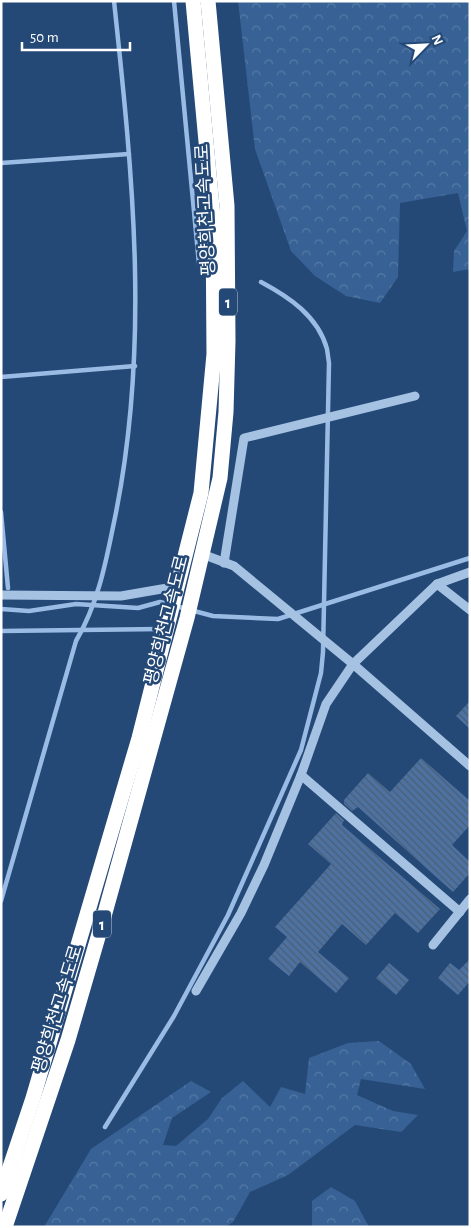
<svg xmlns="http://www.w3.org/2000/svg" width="471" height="1228" font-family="'Alegreya Sans','Noto Sans KR',sans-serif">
<defs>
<pattern id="forest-crowns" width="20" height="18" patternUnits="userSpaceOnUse" patternTransform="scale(1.25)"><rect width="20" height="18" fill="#386295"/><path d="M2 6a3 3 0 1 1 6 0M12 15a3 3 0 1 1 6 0" fill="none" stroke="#567aa5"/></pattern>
<pattern id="building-back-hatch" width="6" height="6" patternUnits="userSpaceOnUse" patternTransform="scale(1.25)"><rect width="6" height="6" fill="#4d72a1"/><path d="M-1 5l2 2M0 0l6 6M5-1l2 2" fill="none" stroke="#4c5d72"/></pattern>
</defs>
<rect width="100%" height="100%" fill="#244977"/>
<!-- forest -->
<g fill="url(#forest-crowns)">
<path d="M 238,1 L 470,1 L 470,269 L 453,272 L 454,251 L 467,231 L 458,193 L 400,203 L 398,277 L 380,303 L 346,296 L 315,276 L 291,251 L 255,149 Z"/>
<path d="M 379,1041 L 411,1064 L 425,1089 L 361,1079 L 357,1095 L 393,1111 L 418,1115 L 401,1132 L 355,1125 L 288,1175 L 250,1192 L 233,1222 L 225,1227 L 44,1227 L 91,1149 L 191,1081 L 211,1092 L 172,1118 L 163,1145 L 176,1146 L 208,1119 L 222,1098 L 243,1081 L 270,1107 L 281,1087 L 305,1094 L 309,1058 L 348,1043 Z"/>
<path d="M 331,1187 L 355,1201 L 369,1227 L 312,1227 L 312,1201 Z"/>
</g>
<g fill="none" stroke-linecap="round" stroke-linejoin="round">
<!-- stream -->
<g stroke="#9abce4" stroke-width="4.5">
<path d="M 174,1 L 199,264"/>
<path d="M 1,163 L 129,154"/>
<path d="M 1,377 L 135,366"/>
<path d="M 1,512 L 8,588"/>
<path d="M 1,609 L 29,611 L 76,604 L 138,608 L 160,602 L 213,616 L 278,619 L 470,558"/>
<path d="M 1,631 L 161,629"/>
<path d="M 1,901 L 76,641 C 97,605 105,567 113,527 C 151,351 133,178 114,1"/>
<path d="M 105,1127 L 174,1016 L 228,915 L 301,750 L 321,673 L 323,652 L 329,363 L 327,349 C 318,316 289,297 261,282"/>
</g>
</g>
<!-- building -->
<g fill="url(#building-back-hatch)">
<path d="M 470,701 L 470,729 L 456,716 Z"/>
<path d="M 421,758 L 470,801 L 470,825 L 452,845 L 470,862 L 470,873 L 453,892 L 358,807 L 352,811 L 344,804 L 344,800 L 368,773 L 390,792 Z"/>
<path d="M 336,813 L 344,820 L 342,825 L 440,909 L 418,933 L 395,913 L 366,945 L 342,924 L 318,952 L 349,978 L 336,993 L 300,962 L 289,976 L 268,959 L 287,937 L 275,927 L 331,864 L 308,844 Z"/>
<path d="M 470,959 L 470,981 L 458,995 L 438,978 L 450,963 L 459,970 Z"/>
<path d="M 389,963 L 409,980 L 396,995 L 376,978 Z"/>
</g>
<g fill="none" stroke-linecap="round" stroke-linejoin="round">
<!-- minor -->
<g stroke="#a6c2e3" stroke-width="9">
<path d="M 202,554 L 234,566 L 353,664 L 437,584 L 470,572"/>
<path d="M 224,563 L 244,438 L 415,396"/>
<path d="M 437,584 L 470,610"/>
<path d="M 1,595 L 121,596 L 179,586"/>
<path d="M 301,775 L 460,912"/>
<path d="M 433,945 L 470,899"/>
<path d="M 196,991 L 241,913 L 264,865 L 301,775 L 326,704 L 353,664 L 470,766"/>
</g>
<!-- highway -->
<g stroke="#fff" stroke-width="15">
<path d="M 1,1194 L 33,1098 L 139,738 L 201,493 L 214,354 L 213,217 L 193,1"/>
<path d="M 5,1227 L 68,1040 L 103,920 L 187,618 L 220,478 L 226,412 L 228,341 L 227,206 L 208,1"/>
</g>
</g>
<g text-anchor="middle" stroke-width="5" stroke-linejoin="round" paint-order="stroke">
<!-- shield labels -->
<g fill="#244977" stroke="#bdc8d6" stroke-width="1">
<rect x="219" y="288.5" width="18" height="27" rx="4"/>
<rect x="93" y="910.5" width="18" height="27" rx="4"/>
</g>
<g font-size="16" font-weight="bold" fill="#fff">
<text x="228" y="308">1</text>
<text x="102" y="930">1</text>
</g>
<!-- street labels -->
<g font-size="18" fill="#fff" stroke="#244977">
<text transform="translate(205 210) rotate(-93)" y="6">평양희천고속도로</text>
<text transform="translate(166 620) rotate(-76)" y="6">평양희천고속도로</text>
<text transform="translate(57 1009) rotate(-73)" y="6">평양희천고속도로</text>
</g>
</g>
<!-- border -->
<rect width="471" height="1228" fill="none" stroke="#ffffff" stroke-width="5"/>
<!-- north arrow -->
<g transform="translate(426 45) rotate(66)" stroke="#244977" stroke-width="4" paint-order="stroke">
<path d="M0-4L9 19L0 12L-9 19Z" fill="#ffffff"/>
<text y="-8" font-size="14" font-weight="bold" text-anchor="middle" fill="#ffffff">N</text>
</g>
<!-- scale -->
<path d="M22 42v8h108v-8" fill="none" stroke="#ffffff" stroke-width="2.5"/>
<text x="30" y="42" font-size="15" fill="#ffffff" stroke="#244977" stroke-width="4" paint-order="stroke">50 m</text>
</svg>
